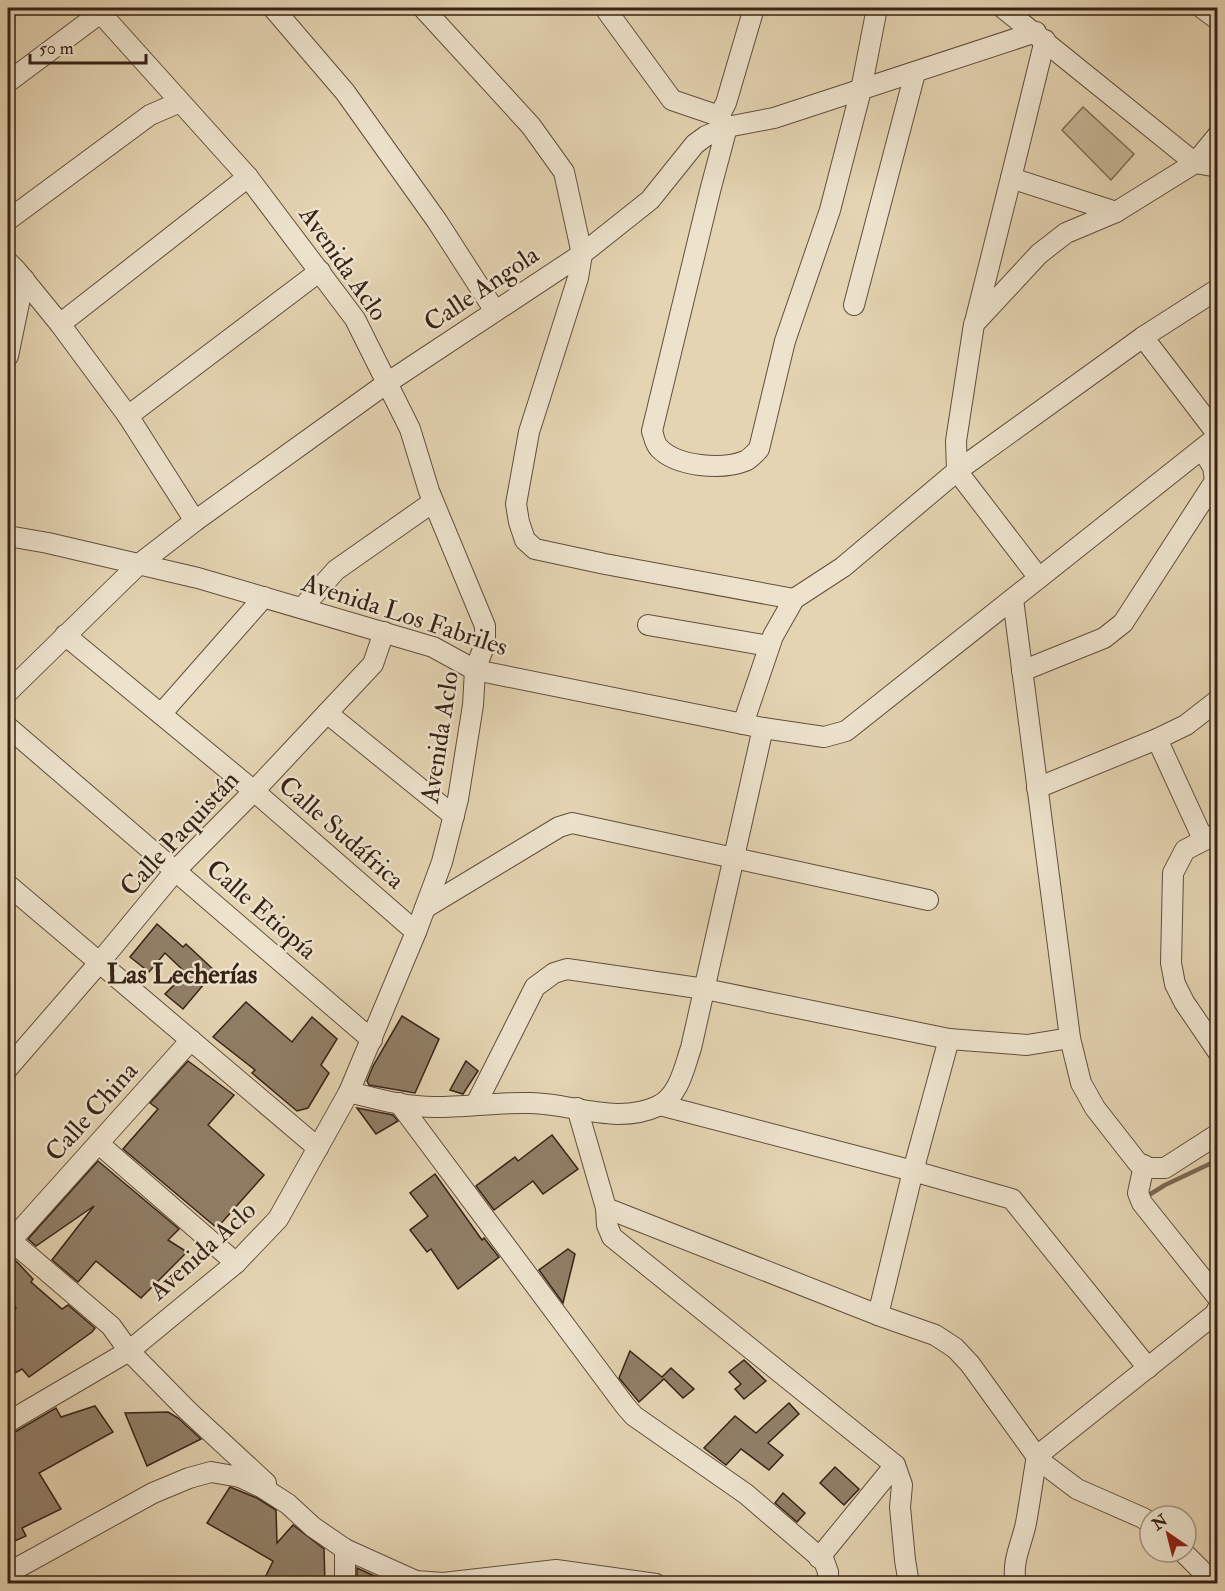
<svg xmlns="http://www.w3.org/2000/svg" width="1225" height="1591" font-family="'IM FELL Double Pica',serif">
<rect width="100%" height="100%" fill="#e4d4b2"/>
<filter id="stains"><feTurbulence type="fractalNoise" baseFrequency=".00333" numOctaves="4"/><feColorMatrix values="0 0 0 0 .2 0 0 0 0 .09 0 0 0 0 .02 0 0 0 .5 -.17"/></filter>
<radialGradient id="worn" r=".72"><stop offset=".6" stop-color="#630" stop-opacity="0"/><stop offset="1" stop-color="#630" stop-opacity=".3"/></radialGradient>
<!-- green -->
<path fill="#c6b697" stroke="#7e6c56" stroke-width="1.5" d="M 1083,107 L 1134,154 L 1111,180 L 1062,130 Z"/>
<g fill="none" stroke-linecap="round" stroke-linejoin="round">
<!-- stream -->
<path stroke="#7b6854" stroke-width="4.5" d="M 1149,1195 L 1165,1185 L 1218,1160"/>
</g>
<!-- building -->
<g fill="#907f67" stroke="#362216" stroke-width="1.5">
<path d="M 157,924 L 183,947 L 186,944 L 215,971 L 183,1009 L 165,994 L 186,973 L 165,953 L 149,972 L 130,957 Z"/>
<path d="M 246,1002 L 292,1042 L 312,1017 L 337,1039 L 321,1065 L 329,1073 L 308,1108 L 297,1111 L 252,1073 L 255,1070 L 213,1037 Z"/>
<path d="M 402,1016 L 439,1039 L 415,1093 L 369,1085 L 367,1081 L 373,1066 Z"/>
<path d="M 188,1061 L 234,1095 L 208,1125 L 264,1175 L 217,1228 L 123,1149 L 158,1109 L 150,1103 Z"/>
<path d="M 466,1061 L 478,1071 L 463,1094 L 450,1090 Z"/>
<path d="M 357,1108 L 393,1115 L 398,1121 L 376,1134 Z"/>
<path d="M 552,1135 L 578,1169 L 543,1194 L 533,1181 L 494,1210 L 476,1186 L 515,1157 L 518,1161 Z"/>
<path d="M 98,1161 L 179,1229 L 168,1240 L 187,1252 L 141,1298 L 96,1261 L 78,1282 L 52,1260 L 94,1206 L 36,1246 L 28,1239 Z"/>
<path d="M 435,1174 L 482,1240 L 484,1238 L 499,1257 L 458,1289 L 431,1249 L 427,1252 L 410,1230 L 428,1216 L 410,1193 Z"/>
<path d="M 568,1249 L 575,1254 L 563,1303 L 539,1270 Z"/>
<path d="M 8,1256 L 10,1256 L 18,1263 L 33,1279 L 31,1282 L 62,1309 L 68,1305 L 95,1328 L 92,1332 L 29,1377 L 22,1369 L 8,1377 L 8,1316 L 16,1308 L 8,1300 Z"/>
<path d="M 630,1351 L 662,1377 L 671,1368 L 694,1389 L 683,1398 L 664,1379 L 639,1402 L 619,1378 Z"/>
<path d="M 744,1360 L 766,1381 L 744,1399 L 735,1389 L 741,1384 L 729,1372 Z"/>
<path d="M 789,1403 L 799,1414 L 768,1443 L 783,1455 L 769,1470 L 741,1449 L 726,1465 L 704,1448 L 735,1416 L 756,1433 Z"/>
<path d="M 95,1406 L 113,1432 L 39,1473 L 61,1509 L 22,1528 L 26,1536 L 8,1544 L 8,1436 L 56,1408 L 61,1417 Z"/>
<path d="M 168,1412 L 178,1418 L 201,1439 L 147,1466 L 125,1413 Z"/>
<path d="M 835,1467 L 859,1489 L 844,1505 L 820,1483 Z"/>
<path d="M 230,1487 L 257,1498 L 276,1510 L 277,1543 L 293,1525 L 324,1549 L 325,1584 L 262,1584 L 273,1561 L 207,1523 Z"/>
<path d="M 783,1493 L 805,1513 L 797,1522 L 775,1503 Z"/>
<path d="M 357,1568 L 392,1584 L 357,1584 Z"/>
</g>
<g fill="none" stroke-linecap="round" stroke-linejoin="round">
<defs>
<g id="minor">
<path d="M 273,8 L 345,92 L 437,221 L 495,311"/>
<path d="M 423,8 L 531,126 L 564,172 L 582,254 L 578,278 L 529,432 L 516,504 L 519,522 L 525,540 L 535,549 L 605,564 L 794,599"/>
<path d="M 611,8 L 607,11 L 672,100 L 719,116 L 727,127 L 710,191 L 652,431 C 654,437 655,444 659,448 C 677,467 722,470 745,461 C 750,459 755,453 759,449 L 785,341 L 830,210 L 861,90 L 877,8"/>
<path d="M 1003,8 L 1195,163 L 1218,167"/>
<path d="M 1202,8 L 1218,20"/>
<path d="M 8,82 L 107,8"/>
<path d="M 719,116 L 726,103 L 754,8"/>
<path d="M 1011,178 L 1045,40"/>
<path d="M 8,220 L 150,115 L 180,102"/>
<path d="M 8,262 L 16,270 L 60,324 L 128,416 L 195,521"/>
<path d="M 854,305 L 915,73"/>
<path d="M 975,322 L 1011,178 L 1116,212"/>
<path d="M 60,324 L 248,177"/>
<path d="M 1143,337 L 1218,435"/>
<path d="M 8,356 L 24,279"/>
<path d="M 128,416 L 320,271"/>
<path d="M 8,536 L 48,543 L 198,578 L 433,647 L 475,670 L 763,728 L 824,737 L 846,731 L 1218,436"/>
<path d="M 1039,578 L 957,471 L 956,441 L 974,324 L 1039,254 L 1066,233 L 1116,212 L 1195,163 L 1218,135"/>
<path d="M 1013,599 L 1070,1038 L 1081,1083 L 1095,1108 L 1138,1163 L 1149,1168 L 1165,1168 L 1218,1134"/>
<path d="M 302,608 L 336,570 L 433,502"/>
<path d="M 648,625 L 769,646"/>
<path d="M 65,635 L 254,791 L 416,932"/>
<path d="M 1022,671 L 1104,638 L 1123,623 L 1215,481 L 1213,467 L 1202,449"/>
<path d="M 8,692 L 138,565 L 195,521 L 387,383 L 582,254 L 650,200 L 695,144 L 706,136 L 727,127 L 774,118 L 1036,32"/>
<path d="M 327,713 L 454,816"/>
<path d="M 161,714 L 264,597"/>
<path d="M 743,724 L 773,636 L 794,599 L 843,567 L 957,471 L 1143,337 L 1218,289"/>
<path d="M 8,727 L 372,1040"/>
<path d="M 1157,739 L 1203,839"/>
<path d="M 1037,788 L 1157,739 L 1186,725 L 1218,700"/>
<path d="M 1218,833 L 1185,850 L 1173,873 L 1171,963 L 1175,984 L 1184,1002 L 1218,1052"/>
<path d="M 8,885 L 318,1148"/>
<path d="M 425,908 L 559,827 L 572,823 L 928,900"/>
<path d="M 8,1068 L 99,963 L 176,870 L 254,791 L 373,664 L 384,632"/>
<path d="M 349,1092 C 377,1099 405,1107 435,1107 C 467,1107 499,1102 531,1103 C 574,1104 617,1125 658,1106 C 679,1096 684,1068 691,1048 L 763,728"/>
<path d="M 399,1103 L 626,1407 L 634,1416 L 746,1494 L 824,1561 L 828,1572 L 828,1584"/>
<path d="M 476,1104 L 535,987 L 554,973 L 567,969 L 705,989 L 949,1039 L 1027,1045 L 1070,1038"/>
<path d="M 660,1105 L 913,1171 L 1012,1199 L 1148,1368"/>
<path d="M 577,1108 L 606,1208 L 878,1315 L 935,1335 L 955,1348 L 970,1364 L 1040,1461 L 1077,1489 L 1143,1518 L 1150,1523"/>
<path d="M 99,1144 L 236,1263"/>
<path d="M 1144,1165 L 1138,1193 L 1142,1203 L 1218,1298"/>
<path d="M 606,1208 L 607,1225 L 612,1237 L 895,1465 L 902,1485 L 900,1507 L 905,1560 L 909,1584"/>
<path d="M 8,1238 L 111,1326 L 129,1351 L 188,1411 L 266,1483"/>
<path d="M 8,1244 L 191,1040"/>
<path d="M 878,1315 L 913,1171 L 949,1039"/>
<path d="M 8,1422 L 129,1351 L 236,1263 L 278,1219 L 349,1092 L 416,932 L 442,862 L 458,799 L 473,705 L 475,670 L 485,644 L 485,626 L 429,491 L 410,429 L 355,319 L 248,177 L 96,8"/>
<path d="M 1183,1552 L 1215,1584"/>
<path d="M 819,1558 L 895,1465"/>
<path d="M 8,1573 L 153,1493 L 189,1478 L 211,1472 L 240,1477 L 263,1488 L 288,1504 L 313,1527 L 345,1549 L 416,1581 L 443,1583 L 556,1570 L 656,1584"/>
<path d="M 345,1584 L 345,1549"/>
<path d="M 1016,1584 C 1011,1562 1022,1543 1026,1523 C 1030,1501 1033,1478 1037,1456 L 1215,1314 L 1218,1308"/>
</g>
</defs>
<!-- minor casing -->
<use href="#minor" stroke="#624e3d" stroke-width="22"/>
<!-- minor -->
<use href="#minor" stroke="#ede3cd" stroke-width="20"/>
</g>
<g text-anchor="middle" stroke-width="5" stroke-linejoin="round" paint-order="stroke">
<!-- street labels -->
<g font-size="26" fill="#362216" stroke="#ede3cd">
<text transform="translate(344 263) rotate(55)" y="9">Avenida Aclo</text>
<text transform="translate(481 288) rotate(-34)" y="9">Calle Angola</text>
<text transform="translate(405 614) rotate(18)" y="9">Avenida Los Fabriles</text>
<text transform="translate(439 737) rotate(-81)" y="9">Avenida Aclo</text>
<text transform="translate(342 832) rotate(41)" y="9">Calle Sudáfrica</text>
<text transform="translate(179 833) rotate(-47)" y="9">Calle Paquistán</text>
<text transform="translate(262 909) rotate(41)" y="9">Calle Etiopía</text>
<text transform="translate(91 1111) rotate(-48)" y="9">Calle China</text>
<text transform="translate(202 1250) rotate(-42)" y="9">Avenida Aclo</text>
</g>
<!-- neighbourhood labels -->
<g font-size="27" font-weight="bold" fill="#362216" stroke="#ede3cd">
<text x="182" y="983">Las Lecherías</text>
</g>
</g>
<!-- margin -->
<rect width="1225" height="1591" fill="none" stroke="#e4d4b2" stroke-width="30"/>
<rect x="9" y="9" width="1207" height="1573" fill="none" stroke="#362216" stroke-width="3"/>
<rect x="15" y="15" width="1195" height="1561" fill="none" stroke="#362216" stroke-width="1.5"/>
<!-- north arrow -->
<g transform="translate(1168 1534) rotate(325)"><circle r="28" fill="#ede3cd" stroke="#a49684" stroke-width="1.5"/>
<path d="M0-4.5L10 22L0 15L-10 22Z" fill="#8f2418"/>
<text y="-9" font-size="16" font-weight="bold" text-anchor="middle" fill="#362216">N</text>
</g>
<!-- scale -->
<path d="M30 54v9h116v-9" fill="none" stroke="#362216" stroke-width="3"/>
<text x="39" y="54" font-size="18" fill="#362216" stroke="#ede3cd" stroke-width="4.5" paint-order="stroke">50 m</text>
<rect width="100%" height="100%" filter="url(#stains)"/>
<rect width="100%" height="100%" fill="url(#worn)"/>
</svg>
